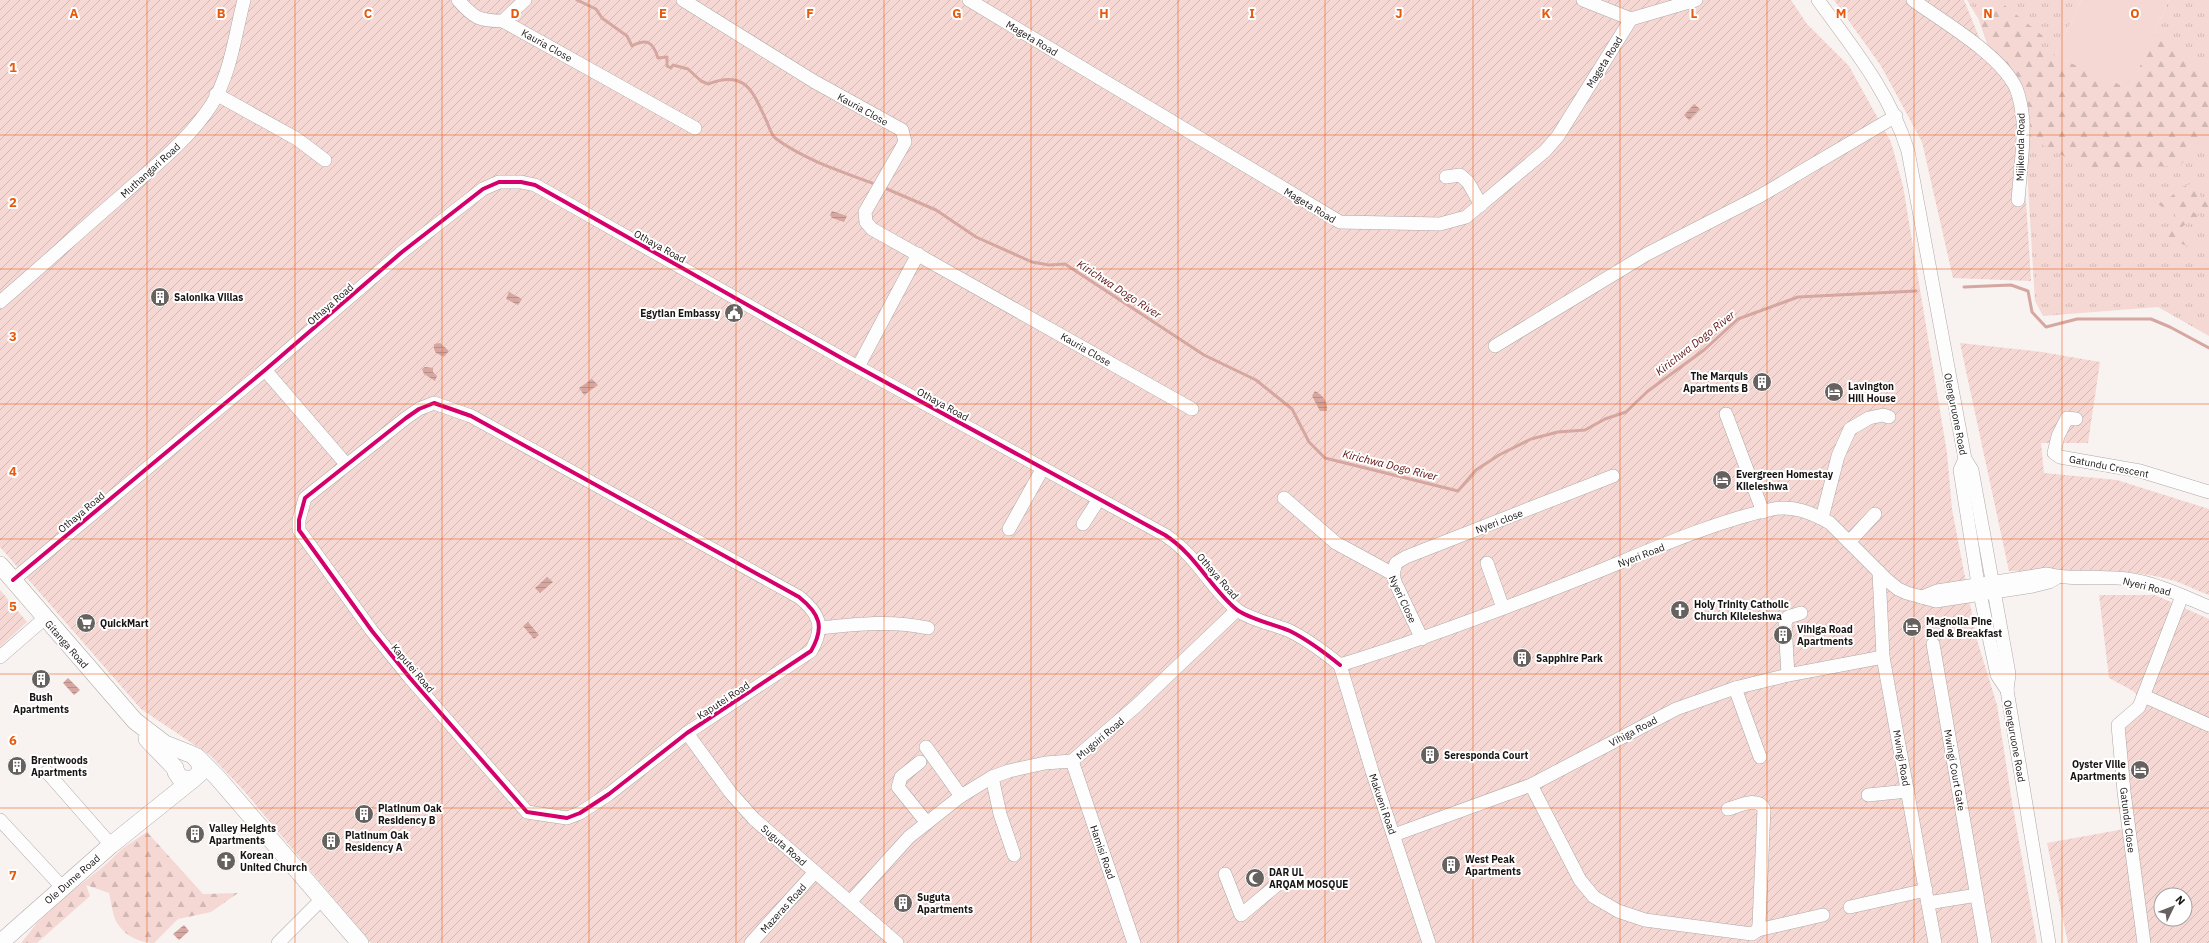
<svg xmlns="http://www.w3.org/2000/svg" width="2209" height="943" font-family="'IBM Plex Sans',sans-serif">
<defs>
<pattern id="grass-tufts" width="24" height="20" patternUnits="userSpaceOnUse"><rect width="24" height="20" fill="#f5d8d3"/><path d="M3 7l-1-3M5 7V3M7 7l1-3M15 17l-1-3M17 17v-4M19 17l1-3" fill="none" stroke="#d1b8b4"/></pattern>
<pattern id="forest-firs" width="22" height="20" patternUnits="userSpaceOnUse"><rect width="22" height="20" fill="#f5d8d3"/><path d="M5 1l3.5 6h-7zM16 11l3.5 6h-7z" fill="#d1b8b4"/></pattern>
<pattern id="garden-furrows" width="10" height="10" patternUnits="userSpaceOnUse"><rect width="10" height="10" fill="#f5d8d3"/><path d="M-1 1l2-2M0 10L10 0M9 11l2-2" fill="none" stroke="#d1b8b4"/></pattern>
<pattern id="water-rules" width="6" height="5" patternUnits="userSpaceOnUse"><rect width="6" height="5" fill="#d6a7a1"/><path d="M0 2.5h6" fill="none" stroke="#b78f8a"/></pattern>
</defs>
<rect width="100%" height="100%" fill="#f8f2f0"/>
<!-- grass -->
<path fill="url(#grass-tufts)" d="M 1967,0 L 2081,0 L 2055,56 L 2130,89 L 2169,0 L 2209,0 L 2209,336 L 2158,307 L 2043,316 L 2035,301 L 2022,87 L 1989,49 L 1979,20 Z"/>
<!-- forest -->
<g fill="url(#forest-firs)">
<path d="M 1993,0 L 1998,0 L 2043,36 L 2038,48 L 2130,89 L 2154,33 L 2209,73 L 2209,130 L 2180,166 L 2087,168 L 2033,140 L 2022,87 L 1989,49 L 1979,20 Z"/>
<path d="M 2197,182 L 2201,199 L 2209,204 L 2209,207 L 2190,210 L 2204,219 L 2192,220 L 2176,231 L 2203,253 L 2168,238 L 2168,227 L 2174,219 L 2177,211 L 2164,208 L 2149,199 L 2163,203 L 2182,187 Z"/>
<path d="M 147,832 L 203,894 L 238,893 L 211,912 L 178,919 L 154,943 C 138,943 122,934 115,919 C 112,911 111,901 109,893 L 86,885 L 90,896 L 37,943 L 21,943 L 37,923 L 66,896 L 104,866 L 123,848 Z"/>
</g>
<!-- garden -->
<g fill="url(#garden-furrows)" fill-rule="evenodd">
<path d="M 0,0 L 1791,0 L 1807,24 L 1849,66 L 1891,142 L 1903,186 L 1947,453 L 1952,509 L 1977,640 L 1997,705 L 2012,802 L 2037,943 L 371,943 L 244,791 L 211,756 L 141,709 L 0,547 Z"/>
<path d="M 1834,0 L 1964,0 L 1981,42 L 2019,89 L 2031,281 L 1953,278 L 1922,142 L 1881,66 Z"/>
<path d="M 1960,343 L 2042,352 L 2100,362 L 2088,443 L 2041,443 L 2044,473 L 2117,480 L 2209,509 L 2209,595 C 2198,591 2186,585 2175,581 C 2127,566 2060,571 2009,571 Z"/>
<path d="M 0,590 L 27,622 L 0,647 Z"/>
<path d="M 2099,595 L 2155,595 L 2209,619 L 2209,943 L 2068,943 L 2047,843 L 2130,828 L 2112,732 L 2145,703 L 2133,691 L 2109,678 ZM 2161,895 L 2185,895 L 2185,919 L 2161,919 Z"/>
</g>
<!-- pitch -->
<path fill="#f5d8d3" d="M 2081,0 L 2169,0 L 2130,89 L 2055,56 Z"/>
<!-- water -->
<g fill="url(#water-rules)">
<path d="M 1694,104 L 1700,109 L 1689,120 L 1684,115 Z"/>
<path d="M 832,211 L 847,216 L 844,222 L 832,218 L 830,215 Z"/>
<path d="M 509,292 L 522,299 L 518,305 L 506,299 Z"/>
<path d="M 440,343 L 449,351 L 444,357 L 436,353 L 434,349 L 434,344 Z"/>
<path d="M 425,367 L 433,368 L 433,372 L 437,376 L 435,381 L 424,374 L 422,369 Z"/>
<path d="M 592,379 L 598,385 L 584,395 L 579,388 Z"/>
<path d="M 1315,391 C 1323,395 1328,402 1327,411 L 1320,411 L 1312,396 Z"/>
<path d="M 547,577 L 553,582 L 540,593 L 535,588 Z"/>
<path d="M 528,622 L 539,635 L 534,639 L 523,626 Z"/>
<path d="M 68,678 L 80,690 L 74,695 L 63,683 Z"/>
<path d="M 184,925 L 189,931 L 179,940 L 173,934 Z"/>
</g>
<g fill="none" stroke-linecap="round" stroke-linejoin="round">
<!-- stream -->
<g stroke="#d6a7a1" stroke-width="3">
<path d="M 577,0 L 596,9 L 602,18 L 627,36 L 632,46 C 647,38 653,42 658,58 L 667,57 L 667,66 L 671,68 L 673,65 L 688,69 L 701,81 L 708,84 C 746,69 753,92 767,122 C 769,127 771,134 775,138 C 803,159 840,171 872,183"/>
<path d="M 887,189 L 936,210 L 976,237 L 1032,262 L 1049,265 L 1065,264 L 1204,355 L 1256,380 L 1292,409 L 1309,442 L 1325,458 L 1458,491 L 1476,470 L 1499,455 L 1531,439 L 1558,432 L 1585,430 L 1605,419 L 1626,412 L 1648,391 L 1704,350 L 1738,319 L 1798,297 L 1916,291"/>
<path d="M 1964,287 L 2011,285 L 2028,291 L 2032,312 L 2046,327 L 2077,319 L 2151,319 L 2170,327 L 2209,348"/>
</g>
<defs>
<g id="minor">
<path d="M 458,0 C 474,18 479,21 503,21 L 525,0"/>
<path d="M 683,0 L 815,82 L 902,130 L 905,142 L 865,212 L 866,222 L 872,229 L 1192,409"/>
<path d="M 969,0 L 1340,222 L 1440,224 L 1466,217 L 1545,151 L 1558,136 L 1631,19"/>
<path d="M 1583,0 L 1631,19 L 1696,0"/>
<path d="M 1818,0 C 1853,48 1890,93 1908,151 L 1965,459 L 1960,470 L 1978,584 L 1997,675 L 2007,690 L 2049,943"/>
<path d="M 1913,0 C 1943,22 2000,54 2016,88 C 2020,98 2022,111 2023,121 C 2024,147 2020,174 2018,200"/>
<path d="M 503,21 L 695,128"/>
<path d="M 216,94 L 297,139 L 325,160"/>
<path d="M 1446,177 L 1460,175 L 1468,182 L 1481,205"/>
<path d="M 0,302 C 41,267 80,231 121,196 C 152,168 189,140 212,104 C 231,73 235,34 244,0"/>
<path d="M 1495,346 L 1647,254 L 1760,196 L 1896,116"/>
<path d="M 858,367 L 918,254"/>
<path d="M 265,370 L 346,464"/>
<path d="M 434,403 L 471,416 L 799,597 C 820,614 825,627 811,651 L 687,733 L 609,794 L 580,813 L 567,818 L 527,812 L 410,678 L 372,631 L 299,530 L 299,520 L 305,498 L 406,418 L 419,409 Z"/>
<path d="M 1726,414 L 1763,512"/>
<path d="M 2076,419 L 2067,418 L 2058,436 L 2054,453 L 2060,457 L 2140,471 L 2209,492"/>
<path d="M 1965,459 L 1972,470 L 2004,646 L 2009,674 L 2007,690"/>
<path d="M 1284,498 L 1336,543 L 1393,574 L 1395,582 L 1422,639"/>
<path d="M 1822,518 L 1838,456 L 1850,429 L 1869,418 L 1883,415 L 1889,417"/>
<path d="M 1083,524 L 1099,499"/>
<path d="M 1009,529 L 1043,468"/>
<path d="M 1849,542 L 1875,514"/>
<path d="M 1487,563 L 1503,608"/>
<path d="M 1879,572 L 1883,657 L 1935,943"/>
<path d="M 1393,574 L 1396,563 L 1406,557 L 1613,476"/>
<path d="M 13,580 L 265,370 L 402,252 L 483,189 L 499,182 L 521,182 L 535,185 L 560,199 L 845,360 L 1165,535 C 1196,555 1210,587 1236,609 C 1246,618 1276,625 1290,631 C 1308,640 1324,652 1340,665"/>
<path d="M 1922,597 L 1937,591 L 2047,574 C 2072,581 2101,575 2127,579 C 2156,583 2183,596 2209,607"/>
<path d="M 820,628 C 857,624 892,620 928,628"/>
<path d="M 1933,644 L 1985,943"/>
<path d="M 0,657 L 45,618"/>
<path d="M 1340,665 C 1428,638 1514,605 1599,571 C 1653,549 1716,521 1773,509 C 1794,505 1812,513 1830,523 L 1887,580 L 1898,589 L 1907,593 L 1936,601 L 2033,586 L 2049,582 L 2058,577"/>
<path d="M 1340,665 L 1372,771 L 1429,943"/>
<path d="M 1788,675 L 1785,623 L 1788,617 L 1801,613"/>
<path d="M 1735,688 L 1760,757"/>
<path d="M 2144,696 L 2209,725"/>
<path d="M 687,733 L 730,792 L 754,819 L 897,943"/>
<path d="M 926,747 L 961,796"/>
<path d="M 1072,761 L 1134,943"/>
<path d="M 920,762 L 901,777 L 898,787 L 927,823"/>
<path d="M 47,772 L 111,845"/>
<path d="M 992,777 L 1000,814 L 1014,855"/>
<path d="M 1531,785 L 1580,880 L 1594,897 L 1618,911 L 1645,920 L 1752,934 L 1758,930 L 1759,924 L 1764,809 C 1758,796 1739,806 1728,809"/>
<path d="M 1868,795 L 1908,791"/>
<path d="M 0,820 L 62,887"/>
<path d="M 1394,835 L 1531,785 L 1676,709 L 1735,688 L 1788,675 L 1883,657"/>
<path d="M 1225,874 L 1241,915 L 1291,873"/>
<path d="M 851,901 L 909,837 L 961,796 L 992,777 L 1009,771 L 1045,763 L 1072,761 L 1135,707 L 1237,610"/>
<path d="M 1928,903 L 1977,895"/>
<path d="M 1850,907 L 1926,890"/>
<path d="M 1758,930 L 1823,915"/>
<path d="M 278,943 L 322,899"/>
<path d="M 751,943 L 815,872"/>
<path d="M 2144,943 L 2124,792 L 2118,725 L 2139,707 L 2182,596"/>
</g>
<g id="major">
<path d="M 0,565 L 135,721 L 165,744 L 193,755 L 201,765 L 200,773 L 192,780 L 180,778 L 176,772"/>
<path d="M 147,739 L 175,768"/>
<path d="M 197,757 L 217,777 L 360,943"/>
<path d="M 0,943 L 111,845 L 192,780"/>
</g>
</defs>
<!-- minor casing -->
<use href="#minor" stroke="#aea9a8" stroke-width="14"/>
<!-- major casing -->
<use href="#major" stroke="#aea9a8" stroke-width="18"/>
<!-- minor -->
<use href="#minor" stroke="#fefdfd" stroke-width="13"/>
<!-- major -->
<use href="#major" stroke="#fefdfd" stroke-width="17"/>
<defs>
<g id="cycleway">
<path d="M 434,403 L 471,416 L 799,597 C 820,614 825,627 811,651 L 687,733 L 609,794 L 580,813 L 567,818 L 527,812 L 410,678 L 372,631 L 299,530 L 299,520 L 305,498 L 406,418 L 419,409 Z"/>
<path d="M 13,580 L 265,370 L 402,252 L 483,189 L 499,182 L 521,182 L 535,185 L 560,199 L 845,360 L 1165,535 C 1196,555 1210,587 1236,609 C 1246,618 1276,625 1290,631 C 1308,640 1324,652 1340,665"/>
</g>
</defs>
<!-- cycleway casing -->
<use href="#cycleway" stroke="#fff" stroke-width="6"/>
<!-- cycleway -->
<use href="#cycleway" stroke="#d6006c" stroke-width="4"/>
</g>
<!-- grid -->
<path fill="none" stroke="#e8590c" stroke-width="1" stroke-opacity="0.55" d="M 147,0 L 147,943M 295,0 L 295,943M 442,0 L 442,943M 589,0 L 589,943M 736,0 L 736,943M 884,0 L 884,943M 1031,0 L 1031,943M 1178,0 L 1178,943M 1325,0 L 1325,943M 1473,0 L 1473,943M 1620,0 L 1620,943M 1767,0 L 1767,943M 1914,0 L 1914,943M 2062,0 L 2062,943M 0,135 L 2209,135M 0,269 L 2209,269M 0,404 L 2209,404M 0,539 L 2209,539M 0,674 L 2209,674M 0,808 L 2209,808"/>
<!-- icons -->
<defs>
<symbol id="building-disc" viewBox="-11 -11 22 22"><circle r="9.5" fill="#666260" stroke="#fff"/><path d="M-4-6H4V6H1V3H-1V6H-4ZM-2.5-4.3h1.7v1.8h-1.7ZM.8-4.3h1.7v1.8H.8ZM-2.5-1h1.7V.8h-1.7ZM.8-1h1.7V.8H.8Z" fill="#fff"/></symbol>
<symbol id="civic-disc" viewBox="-11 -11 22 22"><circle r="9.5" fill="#666260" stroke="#fff"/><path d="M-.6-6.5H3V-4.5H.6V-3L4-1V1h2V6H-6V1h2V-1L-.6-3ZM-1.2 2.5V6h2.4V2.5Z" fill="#fff"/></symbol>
<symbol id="hotel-disc" viewBox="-11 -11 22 22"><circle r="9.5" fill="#666260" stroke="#fff"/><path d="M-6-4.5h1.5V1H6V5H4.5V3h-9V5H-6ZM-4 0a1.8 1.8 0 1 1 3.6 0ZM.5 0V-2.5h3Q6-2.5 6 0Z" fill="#fff"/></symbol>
<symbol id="church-disc" viewBox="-11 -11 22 22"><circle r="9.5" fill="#666260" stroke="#fff"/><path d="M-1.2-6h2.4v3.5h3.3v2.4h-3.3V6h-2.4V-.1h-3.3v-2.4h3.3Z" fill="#fff"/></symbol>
<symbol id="supermarket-disc" viewBox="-11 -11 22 22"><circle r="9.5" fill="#666260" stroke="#fff"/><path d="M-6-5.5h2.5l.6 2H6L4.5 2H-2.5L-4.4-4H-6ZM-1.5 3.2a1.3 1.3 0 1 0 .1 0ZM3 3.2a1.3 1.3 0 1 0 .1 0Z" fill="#fff"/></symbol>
<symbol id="mosque-disc" viewBox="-11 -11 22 22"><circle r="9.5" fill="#666260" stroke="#fff"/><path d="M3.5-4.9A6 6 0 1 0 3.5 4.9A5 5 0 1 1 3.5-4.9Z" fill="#fff"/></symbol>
</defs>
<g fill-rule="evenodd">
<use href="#building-disc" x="149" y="286" width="22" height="22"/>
<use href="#civic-disc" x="723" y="302" width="22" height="22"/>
<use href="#building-disc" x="1751" y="371" width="22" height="22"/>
<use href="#hotel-disc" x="1823" y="381" width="22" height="22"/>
<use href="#hotel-disc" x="1711" y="469" width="22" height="22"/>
<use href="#church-disc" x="1669" y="599" width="22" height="22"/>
<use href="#supermarket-disc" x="75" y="612" width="22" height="22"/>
<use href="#hotel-disc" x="1901" y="616" width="22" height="22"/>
<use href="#building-disc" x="1772" y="624" width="22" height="22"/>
<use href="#building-disc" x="1511" y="647" width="22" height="22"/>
<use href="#building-disc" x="30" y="668" width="22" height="22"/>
<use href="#building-disc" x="1419" y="744" width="22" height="22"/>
<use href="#building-disc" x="6" y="755" width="22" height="22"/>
<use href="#hotel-disc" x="2129" y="759" width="22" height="22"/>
<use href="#building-disc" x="353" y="803" width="22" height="22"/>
<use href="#building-disc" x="184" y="823" width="22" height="22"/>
<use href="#building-disc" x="320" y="830" width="22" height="22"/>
<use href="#church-disc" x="215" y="850" width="22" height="22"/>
<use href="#building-disc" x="1440" y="854" width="22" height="22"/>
<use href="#mosque-disc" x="1244" y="867" width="22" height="22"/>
<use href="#building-disc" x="892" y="892" width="22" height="22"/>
</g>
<g text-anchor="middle" stroke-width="4" stroke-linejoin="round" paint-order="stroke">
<!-- street labels -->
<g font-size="10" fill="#181413" stroke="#fff">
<text transform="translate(1032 38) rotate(31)" y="4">Mageta Road</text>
<text transform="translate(547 45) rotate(29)" y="4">Kauria Close</text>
<text transform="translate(1604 62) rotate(-58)" y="4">Mageta Road</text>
<text transform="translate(863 109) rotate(29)" y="4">Kauria Close</text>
<text transform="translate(2020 147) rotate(-89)" y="4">Mijikenda Road</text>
<text transform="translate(150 170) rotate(-42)" y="4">Muthangari Road</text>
<text transform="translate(1310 205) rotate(31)" y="4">Mageta Road</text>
<text transform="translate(660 246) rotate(29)" y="4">Othaya Road</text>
<text transform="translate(330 304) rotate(-41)" y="4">Othaya Road</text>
<text transform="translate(1086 349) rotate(30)" y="4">Kauria Close</text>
<text transform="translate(943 404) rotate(29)" y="4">Othaya Road</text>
<text transform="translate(1956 414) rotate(79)" y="4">Olenguruone Road</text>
<text transform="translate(2109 466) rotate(11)" y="4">Gatundu Crescent</text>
<text transform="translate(81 512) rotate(-40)" y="4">Othaya Road</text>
<text transform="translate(1499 521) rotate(-21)" y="4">Nyeri close</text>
<text transform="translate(1641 555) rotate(-21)" y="4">Nyeri Road</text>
<text transform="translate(1218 576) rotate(49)" y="4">Othaya Road</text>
<text transform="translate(2147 586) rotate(14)" y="4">Nyeri Road</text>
<text transform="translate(1403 599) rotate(65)" y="4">Nyeri Close</text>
<text transform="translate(67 644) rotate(49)" y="4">Gitanga Road</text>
<text transform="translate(413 668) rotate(50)" y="4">Kaputei Road</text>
<text transform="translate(723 700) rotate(-33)" y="4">Kaputei Road</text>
<text transform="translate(1633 731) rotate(-28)" y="4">Vihiga Road</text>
<text transform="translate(1100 738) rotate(-40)" y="4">Mugoiri Road</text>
<text transform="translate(2015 741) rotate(80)" y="4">Olenguruone Road</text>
<text transform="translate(1902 758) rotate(80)" y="4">Mwingi Road</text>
<text transform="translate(1955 770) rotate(80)" y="4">Mwingi Court Gate</text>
<text transform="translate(1383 804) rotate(71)" y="4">Makueni Road</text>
<text transform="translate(2128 820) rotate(83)" y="4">Gatundu Close</text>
<text transform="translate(784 845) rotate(41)" y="4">Suguta Road</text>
<text transform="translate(1103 852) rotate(71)" y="4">Hamisi Road</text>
<text transform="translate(72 879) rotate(-41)" y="4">Ole Dume Road</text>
<text transform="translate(783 908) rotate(-48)" y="4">Mazeras Road</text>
</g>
<!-- poi labels -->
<g font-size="10" font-weight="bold" fill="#181413" stroke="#fff" text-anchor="start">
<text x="174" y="301">Salonika Villas</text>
<text x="720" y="317" text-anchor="end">Egytian Embassy</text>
<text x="1748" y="380" text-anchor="end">The Marquis<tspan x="1748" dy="12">Apartments B</tspan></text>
<text x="1848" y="390">Lavington<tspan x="1848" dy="12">Hill House</tspan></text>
<text x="1736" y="478">Evergreen Homestay<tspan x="1736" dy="12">Kileleshwa</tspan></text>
<text x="1694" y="608">Holy Trinity Catholic<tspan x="1694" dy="12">Church Kileleshwa</tspan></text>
<text x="1926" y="625">Magnolia Pine<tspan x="1926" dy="12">Bed &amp; Breakfast</tspan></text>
<text x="100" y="627">QuickMart</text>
<text x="1797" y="633">Vihiga Road<tspan x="1797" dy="12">Apartments</tspan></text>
<text x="1536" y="662">Sapphire Park</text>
<text x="41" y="701" text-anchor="middle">Bush<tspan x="41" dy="12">Apartments</tspan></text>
<text x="1444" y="759">Seresponda Court</text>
<text x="31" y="764">Brentwoods<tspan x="31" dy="12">Apartments</tspan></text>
<text x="2126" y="768" text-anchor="end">Oyster Ville<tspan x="2126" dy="12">Apartments</tspan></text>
<text x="378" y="812">Platinum Oak<tspan x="378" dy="12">Residency B</tspan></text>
<text x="209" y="832">Valley Heights<tspan x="209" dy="12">Apartments</tspan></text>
<text x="345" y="839">Platinum Oak<tspan x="345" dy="12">Residency A</tspan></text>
<text x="240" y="859">Korean<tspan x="240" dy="12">United Church</tspan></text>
<text x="1465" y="863">West Peak<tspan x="1465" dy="12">Apartments</tspan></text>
<text x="1269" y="876">DAR UL<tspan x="1269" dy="12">ARQAM MOSQUE</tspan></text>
<text x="917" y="901">Suguta<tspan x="917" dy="12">Apartments</tspan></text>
</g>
<!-- water labels -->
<g font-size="11" font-style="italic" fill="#5e100f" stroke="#fff">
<text transform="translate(1119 289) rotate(33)" y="4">Kirichwa Dogo River</text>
<text transform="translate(1695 343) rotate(-38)" y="4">Kirichwa Dogo River</text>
<text transform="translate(1390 465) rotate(14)" y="4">Kirichwa Dogo River</text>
</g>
</g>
<g font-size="13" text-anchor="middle" font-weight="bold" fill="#e8590c" stroke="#fff" stroke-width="4" stroke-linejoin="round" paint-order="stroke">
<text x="74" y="18">A</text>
<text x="221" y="18">B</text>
<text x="368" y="18">C</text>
<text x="515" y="18">D</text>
<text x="663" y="18">E</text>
<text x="810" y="18">F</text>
<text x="957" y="18">G</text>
<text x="1104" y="18">H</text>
<text x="1252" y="18">I</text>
<text x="1399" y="18">J</text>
<text x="1546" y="18">K</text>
<text x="1694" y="18">L</text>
<text x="1841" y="18">M</text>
<text x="1988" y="18">N</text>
<text x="2135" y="18">O</text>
<text x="13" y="72">1</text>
<text x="13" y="207">2</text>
<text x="13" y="341">3</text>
<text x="13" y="476">4</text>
<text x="13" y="611">5</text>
<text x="13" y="745">6</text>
<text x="13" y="880">7</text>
</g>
<!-- north arrow -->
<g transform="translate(2173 907) rotate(47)"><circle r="19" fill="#ffffff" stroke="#a3a1a1"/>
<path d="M0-3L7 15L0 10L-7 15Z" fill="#666260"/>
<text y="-6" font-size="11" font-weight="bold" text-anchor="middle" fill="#181413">N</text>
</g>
</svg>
